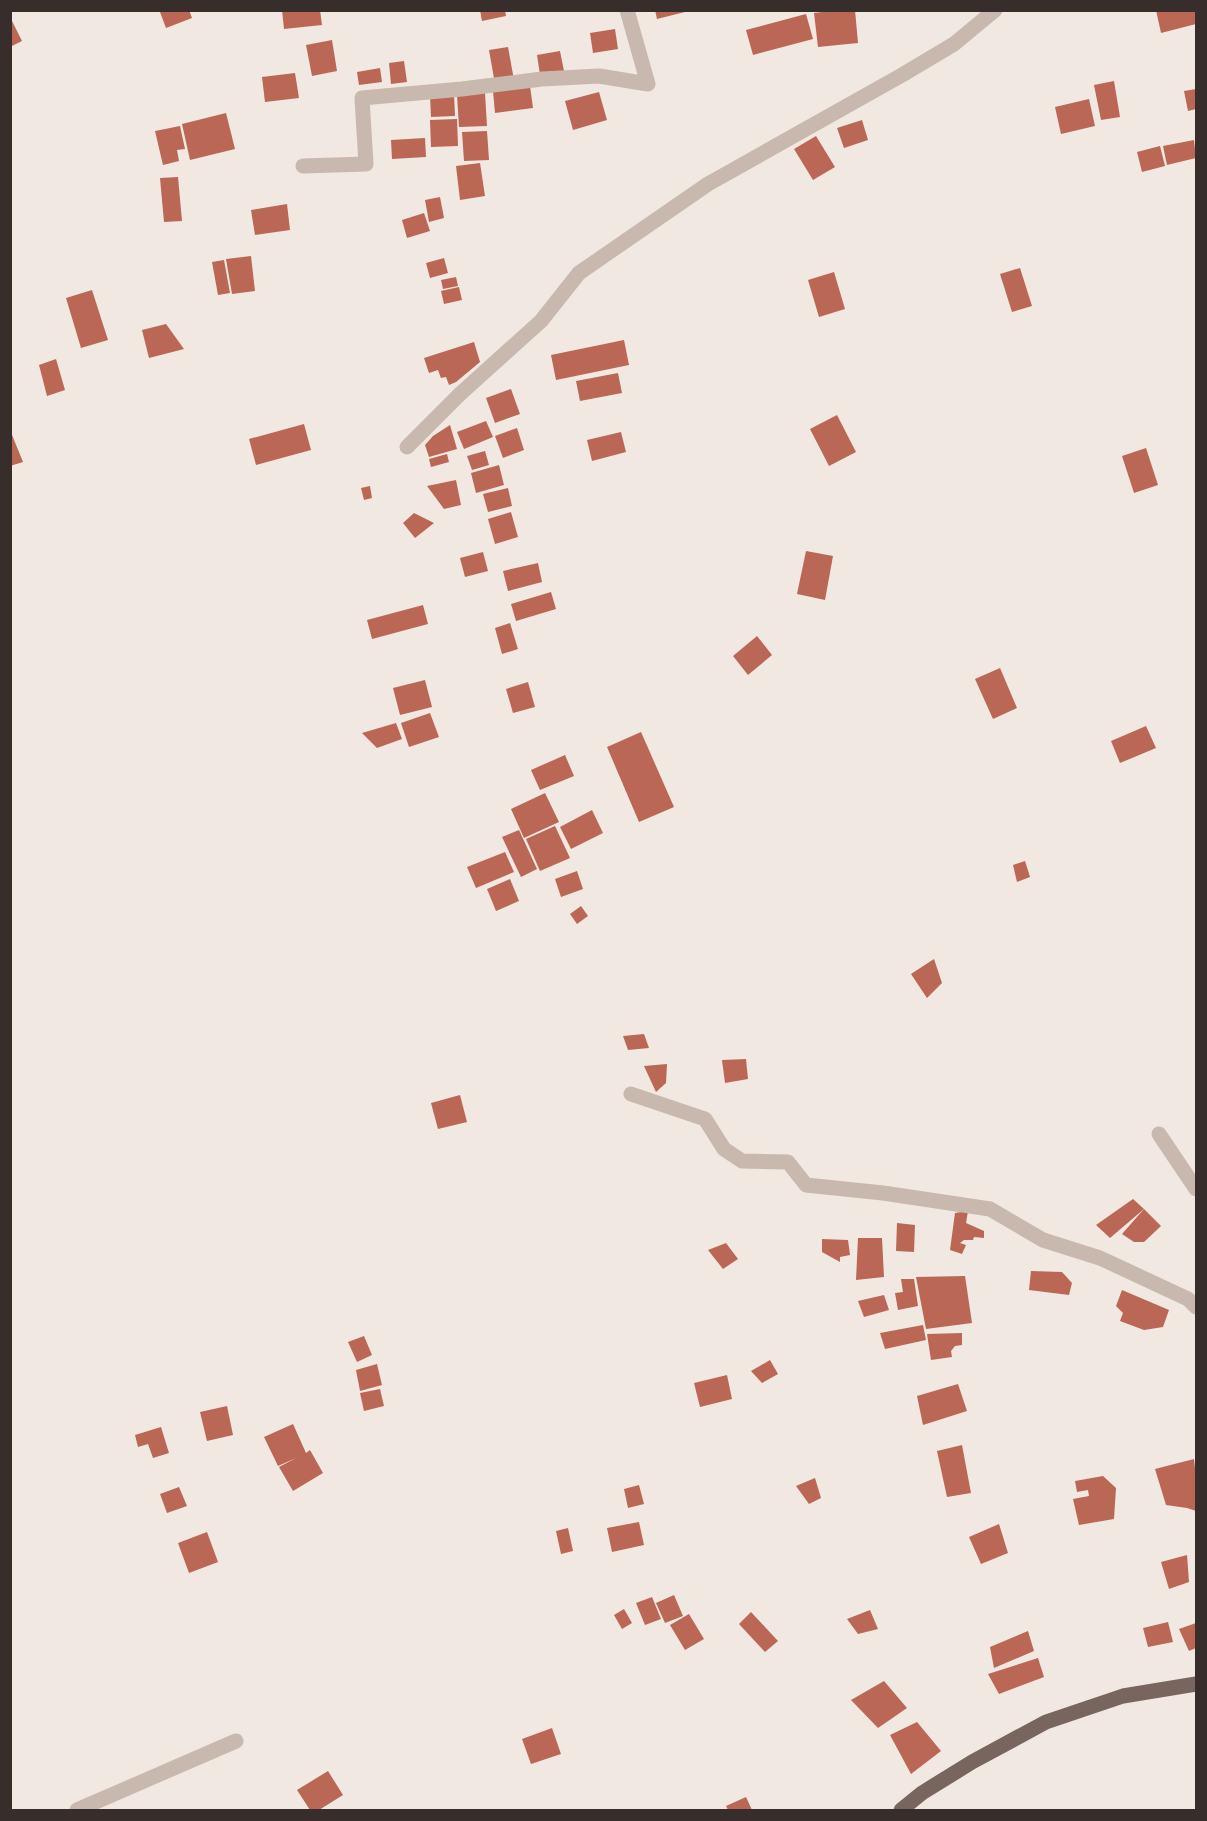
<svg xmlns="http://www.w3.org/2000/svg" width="1207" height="1821" font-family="'Public Sans',sans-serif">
<rect width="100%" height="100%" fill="#f1e8e1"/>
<!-- building -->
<g fill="#ba6755">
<path d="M 163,10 L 189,10 L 192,18 L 166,28 L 160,12 Z"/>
<path d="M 282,10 L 320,10 L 322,25 L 284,29 Z"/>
<path d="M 480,10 L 505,10 L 506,16 L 482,21 Z"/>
<path d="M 655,10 L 684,10 L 685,12 L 657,19 Z"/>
<path d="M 838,10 L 855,10 L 858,43 L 818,47 L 814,13 Z"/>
<path d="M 1156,10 L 1196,10 L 1196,24 L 1161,33 Z"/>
<path d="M 806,14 L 813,39 L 753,55 L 746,30 Z"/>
<path d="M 10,17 L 22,41 L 10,47 Z"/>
<path d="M 615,29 L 618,49 L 593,53 L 590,33 Z"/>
<path d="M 332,40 L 337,71 L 312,76 L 306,45 Z"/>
<path d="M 508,47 L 514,80 L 495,84 L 489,50 Z"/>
<path d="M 560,51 L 564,71 L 540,75 L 537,55 Z"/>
<path d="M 404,61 L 407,82 L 391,84 L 389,63 Z"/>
<path d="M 380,68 L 382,82 L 359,85 L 357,72 Z"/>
<path d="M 295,73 L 299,98 L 265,102 L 262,77 Z"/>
<path d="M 1114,81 L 1120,117 L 1101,120 L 1094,85 Z"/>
<path d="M 530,86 L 533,108 L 495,113 L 493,91 Z"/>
<path d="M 1196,89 L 1196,109 L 1188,111 L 1184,91 Z"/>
<path d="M 599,92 L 607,120 L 573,130 L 565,101 Z"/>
<path d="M 485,93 L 487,126 L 459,127 L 457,95 Z"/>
<path d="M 454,94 L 455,116 L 431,117 L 430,95 Z"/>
<path d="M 1089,99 L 1095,126 L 1061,134 L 1055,107 Z"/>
<path d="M 226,113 L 235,149 L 190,160 L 182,124 Z"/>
<path d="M 457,119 L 458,146 L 431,147 L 430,120 Z"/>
<path d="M 862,120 L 868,140 L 844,148 L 837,128 Z"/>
<path d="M 180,126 L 185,149 L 177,150 L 179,161 L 163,165 L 155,131 Z"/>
<path d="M 487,131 L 489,160 L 464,161 L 462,132 Z"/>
<path d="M 816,136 L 835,167 L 813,180 L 794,149 Z"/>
<path d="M 425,138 L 426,157 L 392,159 L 391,140 Z"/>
<path d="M 1194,140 L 1196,158 L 1167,165 L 1163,146 Z"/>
<path d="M 1160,146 L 1165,166 L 1142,172 L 1137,152 Z"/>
<path d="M 480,163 L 485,196 L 460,200 L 456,166 Z"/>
<path d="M 178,177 L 182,221 L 164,222 L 160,178 Z"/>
<path d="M 440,197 L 444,218 L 429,222 L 425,200 Z"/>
<path d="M 287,204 L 290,230 L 255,235 L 251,210 Z"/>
<path d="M 424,213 L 430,231 L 407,238 L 402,220 Z"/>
<path d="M 251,256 L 255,291 L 232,294 L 226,259 Z"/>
<path d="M 444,258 L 448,273 L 430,278 L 426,263 Z"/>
<path d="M 224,260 L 230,293 L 218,295 L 212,262 Z"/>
<path d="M 1020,268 L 1032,306 L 1012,312 L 1000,274 Z"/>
<path d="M 834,272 L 845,309 L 819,317 L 808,280 Z"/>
<path d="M 456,277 L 458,286 L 443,289 L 441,280 Z"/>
<path d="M 459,287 L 462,300 L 444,304 L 441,291 Z"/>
<path d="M 92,290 L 108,340 L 81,348 L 66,298 Z"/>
<path d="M 166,324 L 184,349 L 149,358 L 142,330 Z"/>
<path d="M 624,340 L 629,365 L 556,380 L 551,355 Z"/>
<path d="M 474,342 L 480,362 L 456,382 L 449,385 L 446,377 L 441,378 L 438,370 L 429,373 L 424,358 Z"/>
<path d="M 56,359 L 65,390 L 47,396 L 39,365 Z"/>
<path d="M 618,373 L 622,393 L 580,401 L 576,381 Z"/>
<path d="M 511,389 L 520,414 L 495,423 L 486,398 Z"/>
<path d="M 837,415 L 856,452 L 829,466 L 810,429 Z"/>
<path d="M 486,421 L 493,437 L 464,449 L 457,432 Z"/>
<path d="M 304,424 L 311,450 L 256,465 L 249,439 Z"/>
<path d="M 450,425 L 457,449 L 429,457 L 425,445 L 433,436 Z"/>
<path d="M 517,428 L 524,450 L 503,458 L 495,436 Z"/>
<path d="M 10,430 L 23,462 L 10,466 Z"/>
<path d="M 621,432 L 626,452 L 592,461 L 587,440 Z"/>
<path d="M 1146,448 L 1158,485 L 1134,493 L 1122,456 Z"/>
<path d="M 485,451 L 489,465 L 472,470 L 467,456 Z"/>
<path d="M 447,454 L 449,462 L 431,467 L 429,459 Z"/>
<path d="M 499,465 L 504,485 L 476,493 L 471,473 Z"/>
<path d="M 456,480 L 461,505 L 444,509 L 427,486 Z"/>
<path d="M 370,486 L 372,498 L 364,500 L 361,488 Z"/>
<path d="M 508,488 L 512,506 L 488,512 L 483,494 Z"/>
<path d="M 511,512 L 518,537 L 495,544 L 488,519 Z"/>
<path d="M 414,513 L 434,523 L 415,538 L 403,523 Z"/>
<path d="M 806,551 L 833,556 L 825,600 L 797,594 Z"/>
<path d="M 483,552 L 488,571 L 465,577 L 460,558 Z"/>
<path d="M 538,563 L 542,582 L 508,591 L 503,571 Z"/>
<path d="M 551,592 L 556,609 L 516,621 L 511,604 Z"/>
<path d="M 423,605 L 428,624 L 372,639 L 367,620 Z"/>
<path d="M 510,623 L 518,649 L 502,654 L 495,628 Z"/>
<path d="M 757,636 L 772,655 L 748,675 L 733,656 Z"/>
<path d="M 1000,668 L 1017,708 L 993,719 L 975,679 Z"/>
<path d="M 425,680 L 432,707 L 400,715 L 393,688 Z"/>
<path d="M 528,682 L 535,707 L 513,713 L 506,689 Z"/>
<path d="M 430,713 L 439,737 L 409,747 L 401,723 Z"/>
<path d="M 396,723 L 402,739 L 377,748 L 362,733 Z"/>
<path d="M 1146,726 L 1156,748 L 1120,763 L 1111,741 Z"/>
<path d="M 641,732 L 674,807 L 639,822 L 607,747 Z"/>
<path d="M 565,755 L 574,776 L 540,790 L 531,770 Z"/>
<path d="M 545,793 L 559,822 L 524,838 L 511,809 Z"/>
<path d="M 592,810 L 603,833 L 571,849 L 560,827 Z"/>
<path d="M 555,826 L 570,858 L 540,871 L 526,839 Z"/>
<path d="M 519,830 L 537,869 L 521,877 L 502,837 Z"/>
<path d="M 505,852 L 514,872 L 476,888 L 467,867 Z"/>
<path d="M 1025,861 L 1030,877 L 1017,882 L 1013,865 Z"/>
<path d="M 577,871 L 583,889 L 561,897 L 555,879 Z"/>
<path d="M 510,879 L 519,901 L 496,911 L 487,889 Z"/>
<path d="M 581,906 L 588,916 L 577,924 L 570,914 Z"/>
<path d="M 934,959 L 942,983 L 927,998 L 911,974 Z"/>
<path d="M 644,1034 L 649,1048 L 628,1050 L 623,1036 Z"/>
<path d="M 746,1059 L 748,1079 L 725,1083 L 722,1060 Z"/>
<path d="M 667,1064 L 666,1083 L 656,1092 L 644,1066 Z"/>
<path d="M 460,1095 L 467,1122 L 438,1129 L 431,1103 Z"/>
<path d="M 1133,1199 L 1144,1209 L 1110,1238 L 1096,1225 Z"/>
<path d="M 1144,1209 L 1161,1226 L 1144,1242 L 1134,1242 L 1122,1234 Z"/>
<path d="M 968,1211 L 966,1223 L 984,1231 L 984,1238 L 974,1237 L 973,1240 L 964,1240 L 960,1243 L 966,1245 L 962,1254 L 950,1250 L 955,1213 Z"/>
<path d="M 897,1223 L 915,1225 L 914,1252 L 896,1251 Z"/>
<path d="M 858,1238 L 882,1238 L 884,1277 L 856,1280 Z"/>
<path d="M 822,1239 L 848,1240 L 850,1255 L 840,1257 L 840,1262 L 822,1252 Z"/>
<path d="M 726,1243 L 738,1259 L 723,1269 L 708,1250 Z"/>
<path d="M 1031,1271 L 1062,1272 L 1072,1283 L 1069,1295 L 1029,1290 Z"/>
<path d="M 965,1276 L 972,1323 L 926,1329 L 916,1277 Z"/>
<path d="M 901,1279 L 914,1279 L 918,1306 L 898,1310 L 895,1293 L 903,1292 Z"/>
<path d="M 1122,1290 L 1169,1310 L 1163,1327 L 1144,1330 L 1120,1321 L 1123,1313 L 1116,1306 Z"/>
<path d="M 884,1295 L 889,1310 L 864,1317 L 858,1301 Z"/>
<path d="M 923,1325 L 926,1340 L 885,1349 L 880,1333 Z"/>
<path d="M 962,1333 L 962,1345 L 955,1346 L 951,1351 L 952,1357 L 931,1360 L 927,1334 Z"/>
<path d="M 364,1336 L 372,1355 L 357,1362 L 348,1342 Z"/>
<path d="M 770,1360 L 778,1374 L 762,1383 L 751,1371 Z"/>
<path d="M 377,1364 L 382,1385 L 360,1391 L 356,1370 Z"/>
<path d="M 727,1375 L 732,1399 L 700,1407 L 694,1383 Z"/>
<path d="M 958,1384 L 967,1411 L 923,1425 L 917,1396 Z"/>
<path d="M 380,1389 L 384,1406 L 364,1411 L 360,1393 Z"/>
<path d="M 227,1406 L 233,1435 L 207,1441 L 200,1412 Z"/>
<path d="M 293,1424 L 306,1453 L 310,1450 L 323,1473 L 293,1491 L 279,1467 L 296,1458 L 278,1466 L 264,1437 Z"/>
<path d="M 161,1427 L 169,1453 L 153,1458 L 148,1444 L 138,1447 L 135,1435 Z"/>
<path d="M 962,1445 L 971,1493 L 947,1497 L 937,1451 Z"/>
<path d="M 1194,1459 L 1196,1477 L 1196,1511 L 1187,1508 L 1166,1505 L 1155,1469 Z"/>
<path d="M 1103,1476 L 1116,1488 L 1114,1519 L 1079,1525 L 1073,1499 L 1089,1496 L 1088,1490 L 1077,1492 L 1075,1481 Z"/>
<path d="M 815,1478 L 821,1498 L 809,1504 L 796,1486 Z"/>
<path d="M 639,1485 L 644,1504 L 628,1508 L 624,1489 Z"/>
<path d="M 179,1487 L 187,1506 L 167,1513 L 160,1494 Z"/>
<path d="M 639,1522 L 644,1545 L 612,1552 L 607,1528 Z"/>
<path d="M 999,1524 L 1008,1553 L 981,1564 L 969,1537 Z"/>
<path d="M 568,1528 L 573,1551 L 561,1554 L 556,1531 Z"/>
<path d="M 207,1532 L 218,1562 L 189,1573 L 178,1543 Z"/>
<path d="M 1187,1555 L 1189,1582 L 1169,1589 L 1161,1562 Z"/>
<path d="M 674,1595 L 683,1616 L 665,1623 L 656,1603 Z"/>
<path d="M 652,1597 L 661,1619 L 645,1625 L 636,1603 Z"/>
<path d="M 624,1609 L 632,1623 L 622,1629 L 614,1615 Z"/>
<path d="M 870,1610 L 878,1629 L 858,1634 L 847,1619 Z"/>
<path d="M 751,1612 L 778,1641 L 765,1652 L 739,1624 Z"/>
<path d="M 689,1614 L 704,1639 L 685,1650 L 670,1625 Z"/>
<path d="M 1168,1622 L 1173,1642 L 1148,1647 L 1143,1628 Z"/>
<path d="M 1196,1623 L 1196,1648 L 1189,1651 L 1179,1629 Z"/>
<path d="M 1028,1631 L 1034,1651 L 994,1668 L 990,1647 Z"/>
<path d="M 1038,1658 L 1044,1677 L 999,1694 L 988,1674 Z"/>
<path d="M 884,1681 L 907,1708 L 878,1728 L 851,1700 Z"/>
<path d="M 917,1722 L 941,1751 L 911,1774 L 890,1735 Z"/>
<path d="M 552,1728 L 561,1754 L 531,1764 L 522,1739 Z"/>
<path d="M 328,1771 L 343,1795 L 319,1810 L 310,1810 L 297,1790 Z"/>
<path d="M 746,1797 L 752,1810 L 728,1810 L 726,1806 Z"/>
</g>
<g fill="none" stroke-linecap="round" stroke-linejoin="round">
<!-- minor -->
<g stroke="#c8b8ad" stroke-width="15">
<path d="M 303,166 L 366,164 L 362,98 L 462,89 L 542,79 L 599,76 L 648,84 L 627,10"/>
<path d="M 407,447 L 460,394 L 541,321 L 579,273 L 708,184 L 902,75 L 954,44 L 995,10"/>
<path d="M 631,1094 L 705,1119 L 724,1149 L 742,1161 L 788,1162 L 806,1185 L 883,1193 L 990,1209 L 1043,1240 L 1100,1258 L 1188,1299 L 1196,1307"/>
<path d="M 1159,1134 L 1196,1189"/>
<path d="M 77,1810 L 236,1741"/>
</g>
<!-- major -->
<path stroke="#78655e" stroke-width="15" d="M 901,1810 L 922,1793 L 972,1762 L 1046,1722 L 1123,1696 L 1196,1684"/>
</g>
<!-- border -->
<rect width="1207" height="1821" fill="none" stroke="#372e2b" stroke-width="24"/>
</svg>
